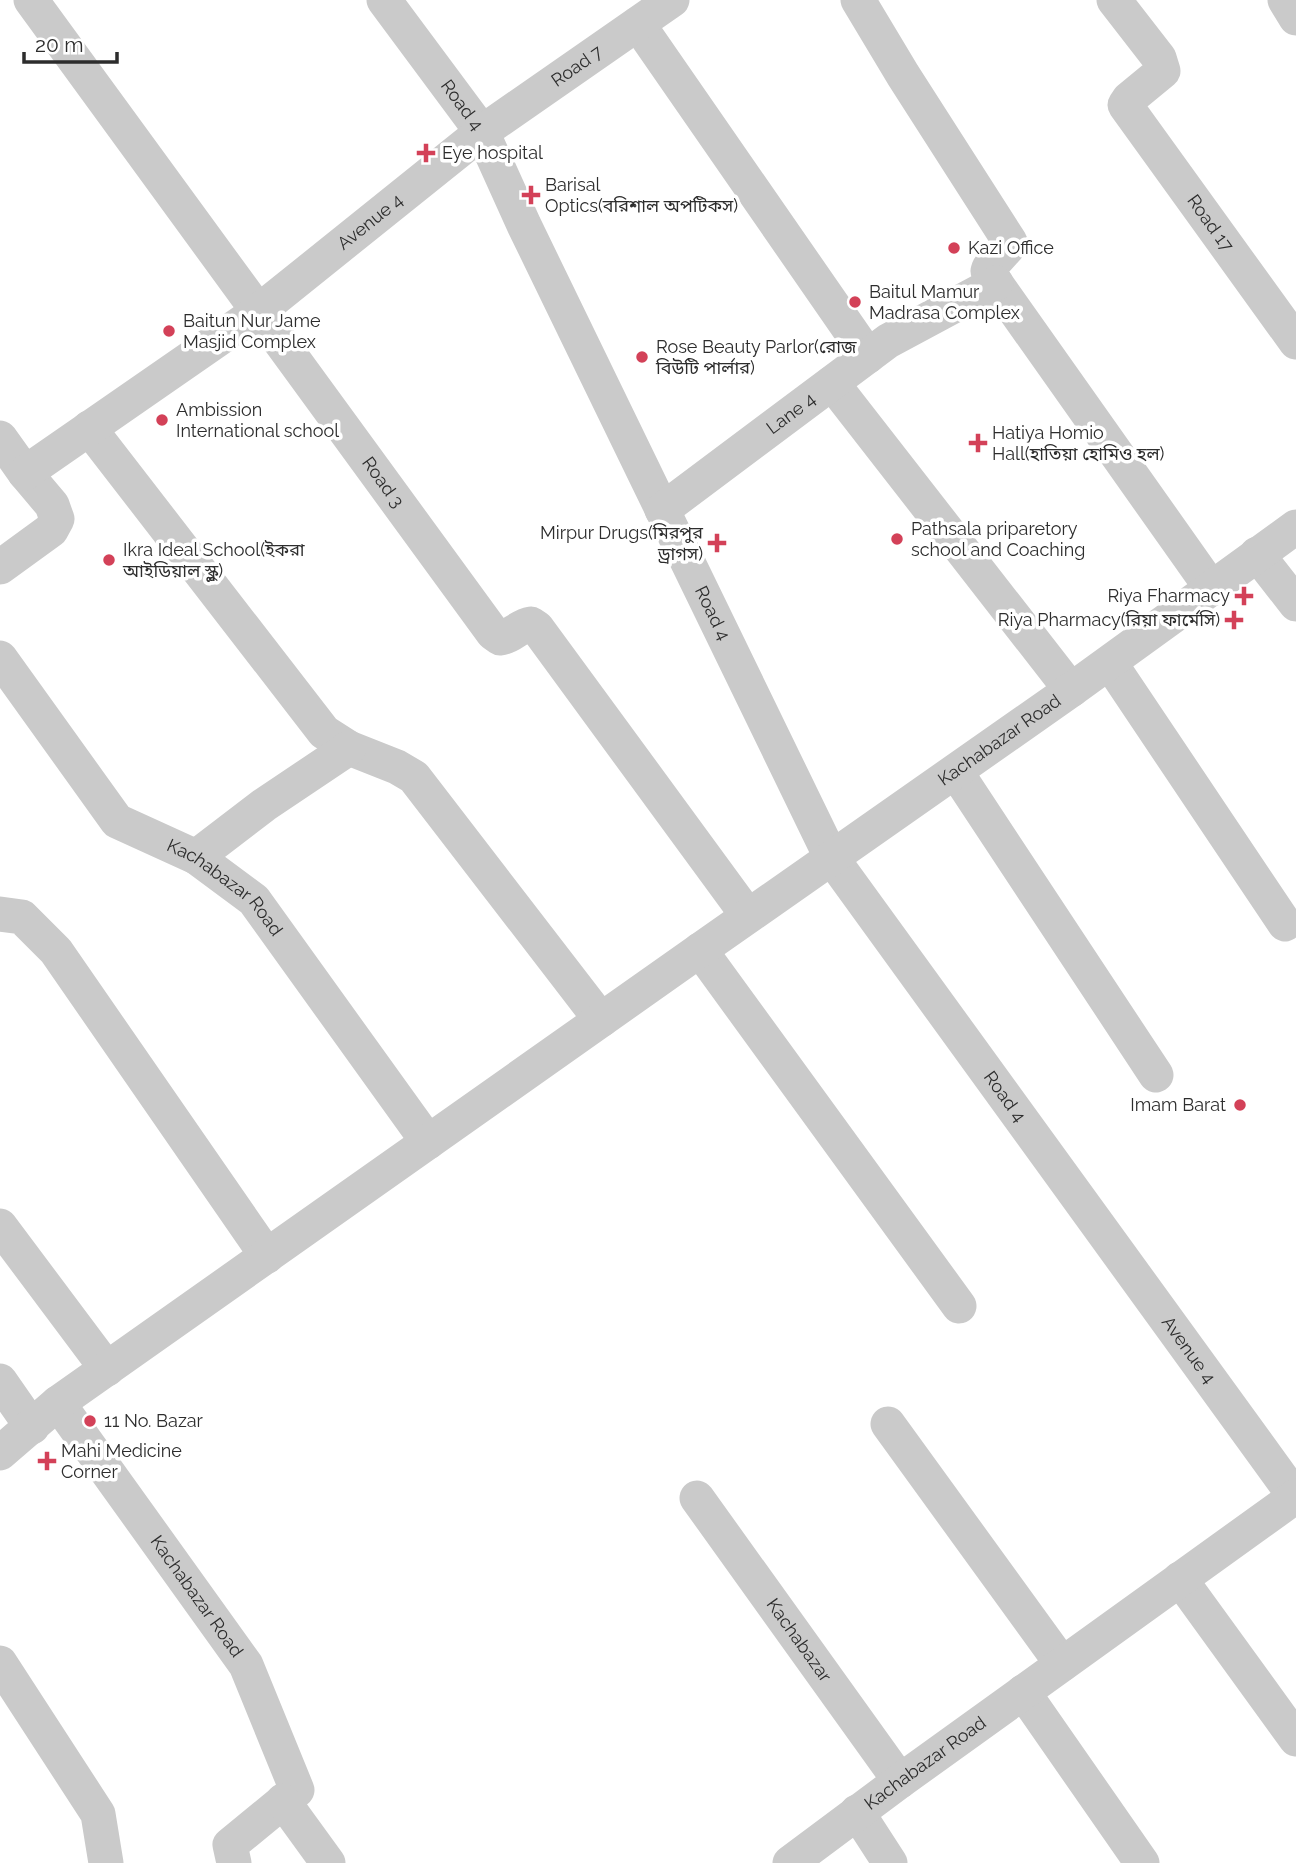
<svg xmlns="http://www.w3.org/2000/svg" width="1296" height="1863" font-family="Raleway,'Noto Sans Bengali',sans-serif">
<rect width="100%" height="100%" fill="#fff"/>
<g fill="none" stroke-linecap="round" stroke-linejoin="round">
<!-- minor -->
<g stroke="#cacaca" stroke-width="35">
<path id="s1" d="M 31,0 L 493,633 L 500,638 C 512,637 518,626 531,624 L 537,628 L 748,916"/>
<path id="s2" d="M 384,0 L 482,132 L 524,225 L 831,857 L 1296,1498"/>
<path d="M 858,0 L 903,75 L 1010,242 L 1008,247 L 989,268 L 988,271 L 990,275 L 1212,589"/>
<path id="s3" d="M 1114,0 L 1159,58 L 1163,71 L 1129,99 L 1125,105 L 1296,342"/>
<path d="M 1285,0 L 1296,18"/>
<path d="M 638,24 L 868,356"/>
<path d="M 832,383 L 1071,690"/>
<path d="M 89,428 L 324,732 L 349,748 L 397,767 L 414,777 L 601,1020"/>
<path d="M 0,438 L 25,473 L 52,505 L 57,519 L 51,530 L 0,567"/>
<path id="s4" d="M 25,473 L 259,311 L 482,132 L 672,0"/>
<path id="s5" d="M 662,510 L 888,341 L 996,283"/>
<path d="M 1257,554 L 1296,604"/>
<path id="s6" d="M 0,658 L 117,821 L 196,857 L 254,900 L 428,1142"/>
<path d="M 1110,663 L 1285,924"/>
<path d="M 956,772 L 1156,1075"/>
<path d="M 196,857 L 264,805 L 349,748"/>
<path d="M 0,914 L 22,917 L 56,951 L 267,1256"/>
<path d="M 700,950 L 959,1306"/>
<path d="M 0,1226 L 107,1369"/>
<path d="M 0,1381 L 32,1427"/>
<path id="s7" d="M 58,1403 L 246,1665 L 297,1790 L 230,1845 L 234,1863"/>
<path d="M 888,1424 L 1062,1664"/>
<path id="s8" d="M 0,1453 L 58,1403 L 700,950 L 1071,690 L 1296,527"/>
<path id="s9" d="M 697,1498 L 900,1781"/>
<path d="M 1180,1579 L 1296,1739"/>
<path d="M 0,1663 L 98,1814 L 106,1863"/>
<path d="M 1023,1692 L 1142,1863"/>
<path d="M 283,1801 L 328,1863"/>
<path d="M 857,1812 L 890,1863"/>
<path id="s10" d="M 790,1863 L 900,1781 L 1296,1496"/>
</g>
</g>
<!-- markers -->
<g fill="#d34158" stroke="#fff" stroke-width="2.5">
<path d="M422.5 142.5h7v7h7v7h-7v7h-7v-7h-7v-7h7z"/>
<path d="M527.5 184.5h7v7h7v7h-7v7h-7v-7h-7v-7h7z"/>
<circle cx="954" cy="248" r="7"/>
<circle cx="855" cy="302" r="7"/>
<circle cx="169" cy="331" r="7"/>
<circle cx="642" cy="357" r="7"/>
<circle cx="162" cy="420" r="7"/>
<path d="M974.5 432.5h7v7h7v7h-7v7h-7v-7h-7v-7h7z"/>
<circle cx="897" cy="539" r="7"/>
<path d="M713.5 532.5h7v7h7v7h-7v7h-7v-7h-7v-7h7z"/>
<circle cx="109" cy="560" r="7"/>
<path d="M1240.5 585.5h7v7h7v7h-7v7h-7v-7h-7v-7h7z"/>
<path d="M1230.5 609.5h7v7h7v7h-7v7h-7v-7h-7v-7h7z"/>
<circle cx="1240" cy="1105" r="7"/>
<circle cx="90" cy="1421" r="7"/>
<path d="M43.5 1450.5h7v7h7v7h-7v7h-7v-7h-7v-7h7z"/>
</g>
<g text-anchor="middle" stroke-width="7" stroke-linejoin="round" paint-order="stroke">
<!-- street labels -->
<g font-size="18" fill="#2d2d2d" stroke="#fff">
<text dy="6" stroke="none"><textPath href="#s4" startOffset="686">Road 7</textPath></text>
<text dy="6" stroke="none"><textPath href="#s2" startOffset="131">Road 4</textPath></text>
<text dy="6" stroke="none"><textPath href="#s4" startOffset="427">Avenue 4</textPath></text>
<text dy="6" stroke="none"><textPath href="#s3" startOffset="284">Road 17</textPath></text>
<text dy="6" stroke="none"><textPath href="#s5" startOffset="161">Lane 4</textPath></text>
<text dy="6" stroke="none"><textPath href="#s1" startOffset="597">Road 3</textPath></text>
<text dy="6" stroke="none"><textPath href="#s2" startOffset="698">Road 4</textPath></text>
<text dy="6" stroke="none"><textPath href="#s8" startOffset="1228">Kachabazar Road</textPath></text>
<text dy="6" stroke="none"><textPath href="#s6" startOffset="329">Kachabazar Road</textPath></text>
<text dy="6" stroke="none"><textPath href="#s2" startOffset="1265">Road 4</textPath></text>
<text dy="6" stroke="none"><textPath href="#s2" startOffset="1578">Avenue 4</textPath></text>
<text dy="6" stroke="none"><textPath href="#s7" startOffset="238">Kachabazar Road</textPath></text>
<text dy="6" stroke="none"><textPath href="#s9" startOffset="175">Kachabazar</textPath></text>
<text dy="6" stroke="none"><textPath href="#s10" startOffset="168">Kachabazar Road</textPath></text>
</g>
<!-- poi labels -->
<g font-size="18" fill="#2d2d2d" stroke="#fff" text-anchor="start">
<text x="442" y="159">Eye hospital</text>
<text x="545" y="191">Barisal<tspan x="545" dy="21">Optics(বরিশাল অপটিকস)</tspan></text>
<text x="968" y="254">Kazi Office</text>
<text x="869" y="298">Baitul Mamur<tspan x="869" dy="21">Madrasa Complex</tspan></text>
<text x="183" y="327">Baitun Nur Jame<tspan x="183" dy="21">Masjid Complex</tspan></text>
<text x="656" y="353">Rose Beauty Parlor(রোজ<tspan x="656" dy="21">বিউটি পার্লার)</tspan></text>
<text x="176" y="416">Ambission<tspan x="176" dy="21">International school</tspan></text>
<text x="992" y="439">Hatiya Homio<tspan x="992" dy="21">Hall(হাতিয়া হোমিও হল)</tspan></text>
<text x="911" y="535">Pathsala priparetory<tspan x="911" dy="21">school and Coaching</tspan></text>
<text x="703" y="539" text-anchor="end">Mirpur Drugs(মিরপুর<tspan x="703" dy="21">ড্রাগস)</tspan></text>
<text x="123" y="556">Ikra Ideal School(ইকরা<tspan x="123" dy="21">আইডিয়াল স্কুল)</tspan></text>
<text x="1230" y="602" text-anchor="end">Riya Fharmacy</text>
<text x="1220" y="626" text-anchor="end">Riya Pharmacy(রিয়া ফার্মেসি)</text>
<text x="1226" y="1111" text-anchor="end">Imam Barat</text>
<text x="104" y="1427">11 No. Bazar</text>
<text x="61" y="1457">Mahi Medicine<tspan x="61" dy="21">Corner</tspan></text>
</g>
</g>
<!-- scale -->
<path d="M24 52v10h93v-10" fill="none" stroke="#2d2d2d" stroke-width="3.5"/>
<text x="35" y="52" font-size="21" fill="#2d2d2d" stroke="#ffffff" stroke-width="5" paint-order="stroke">20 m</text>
</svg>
